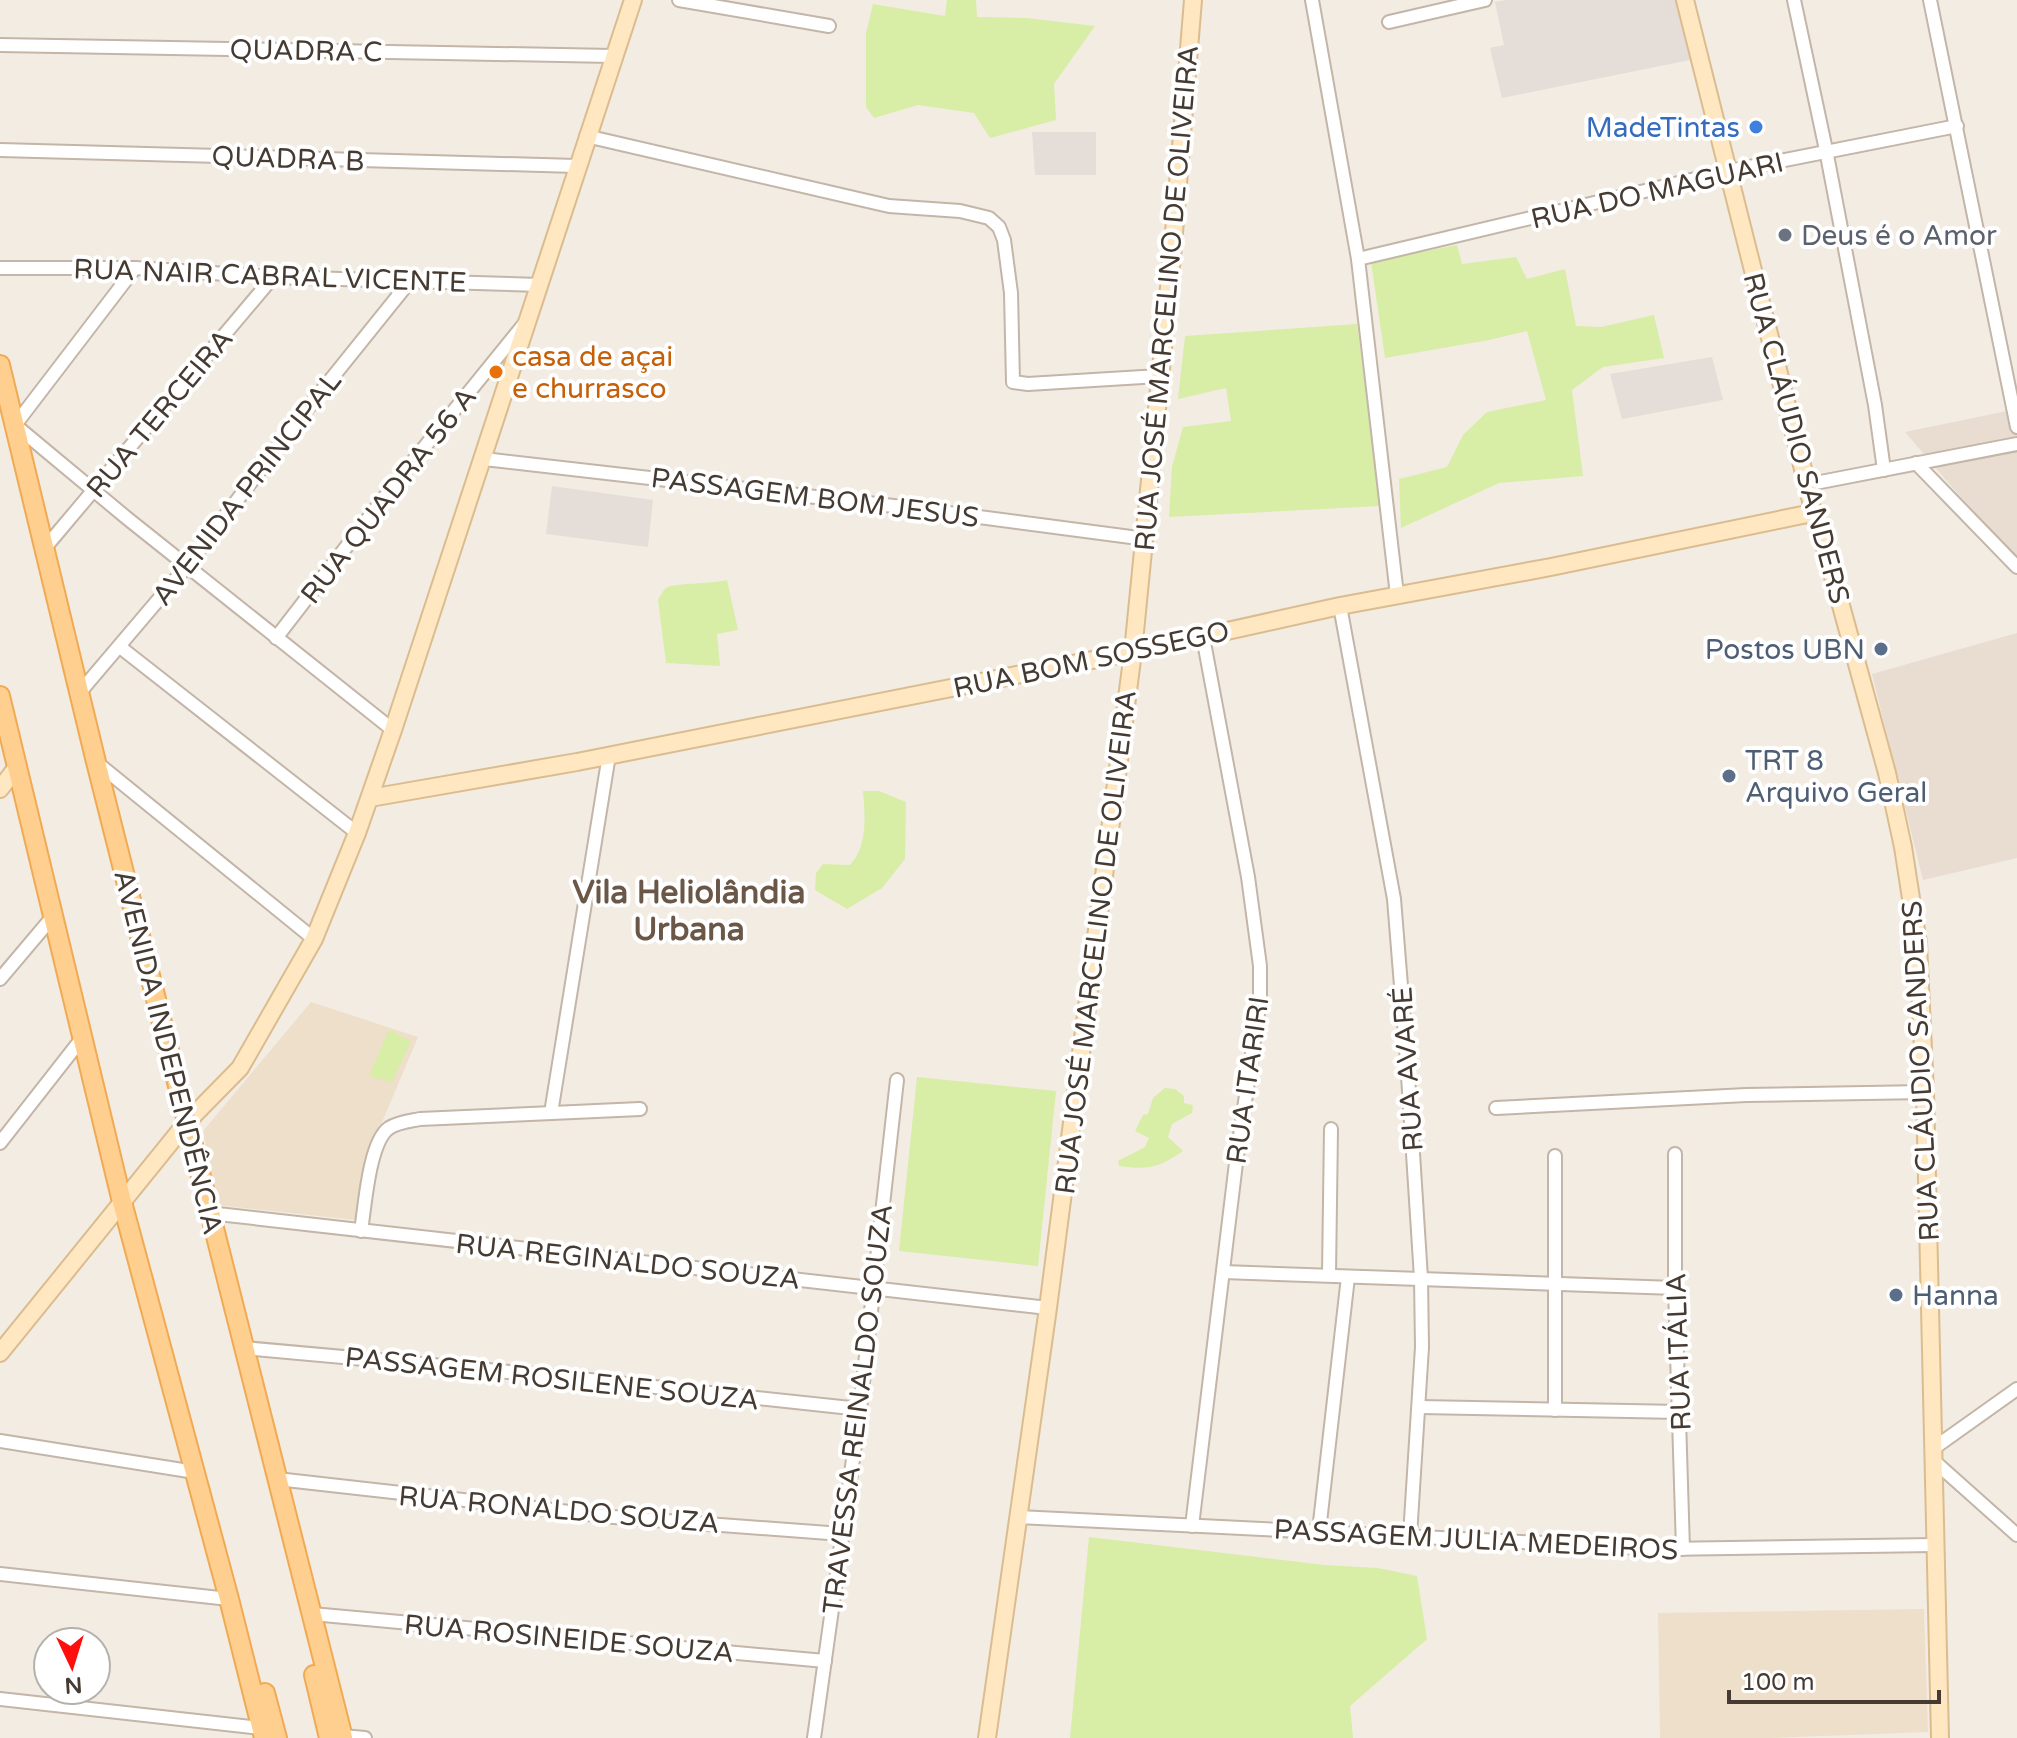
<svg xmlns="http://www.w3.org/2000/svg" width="2017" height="1738" font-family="'Varela Round',sans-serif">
<rect width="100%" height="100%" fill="#f3ece3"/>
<!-- residential -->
<g fill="#e8ddd0">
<path d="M 2017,409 L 2017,563 L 1905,432 Z"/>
<path d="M 2017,633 L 2017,858 L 1923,880 L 1872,674 Z"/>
</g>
<!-- industrial -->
<g fill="#e5ddd8">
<path d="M 1506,0 L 1676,0 L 1690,60 L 1502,98 L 1490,48 L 1504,45 L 1495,2 Z"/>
<path d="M 1032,132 L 1096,132 L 1096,175 L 1035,175 Z"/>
<path d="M 1712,357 L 1723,400 L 1622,419 L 1610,374 Z"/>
<path d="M 552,486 L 653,500 L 648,547 L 546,534 Z"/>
</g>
<!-- education -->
<g fill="#eedfcb">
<path d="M 311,1002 L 418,1037 L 364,1165 L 356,1220 L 217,1205 L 203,1131 Z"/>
<path d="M 1924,1609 L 1928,1732 L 1771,1738 L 1660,1738 L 1658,1613 Z"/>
</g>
<!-- green -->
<g fill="#d8eda6">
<path d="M 947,0 L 976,0 L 977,17 L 1027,18 L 1095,26 L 1054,84 L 1056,120 L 990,138 L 974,113 L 918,105 L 874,118 L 866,107 L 866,33 L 873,4 L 945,16 Z"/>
<path d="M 1457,245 L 1462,264 L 1516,257 L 1527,279 L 1565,269 L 1576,326 L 1601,327 L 1654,315 L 1664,358 L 1603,367 L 1572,390 L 1583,476 L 1499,483 L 1401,528 L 1399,479 L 1447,467 L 1463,435 L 1487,412 L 1546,400 L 1527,331 L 1489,340 L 1385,358 L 1371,262 Z"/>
<path d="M 1357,324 L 1380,506 L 1169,517 L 1172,467 L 1183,427 L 1231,421 L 1226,388 L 1178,399 L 1185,336 Z"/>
<path d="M 727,580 L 738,630 L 717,634 L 720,666 L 666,663 L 658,600 C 659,598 664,589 666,588 C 672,583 713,584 727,580 Z"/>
<path d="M 863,791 L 879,791 L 906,802 L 905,859 L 882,888 L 847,909 L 815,890 L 816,873 L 823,864 L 850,865 C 868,846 865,816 863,791 Z"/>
<path d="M 389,1030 L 411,1041 L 392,1082 L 369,1076 Z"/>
<path d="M 917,1077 L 1056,1091 L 1038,1266 L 899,1251 Z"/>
<path d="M 1165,1088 L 1175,1089 L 1184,1096 L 1184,1103 L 1193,1105 L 1192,1113 L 1172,1124 L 1168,1137 L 1183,1151 C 1158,1168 1149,1170 1119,1166 L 1118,1161 L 1145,1147 L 1149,1138 L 1135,1131 L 1143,1115 L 1148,1114 L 1153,1098 Z"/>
<path d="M 1089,1537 L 1324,1565 L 1378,1568 L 1417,1576 L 1427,1639 L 1350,1706 L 1353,1738 L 1070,1738 Z"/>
</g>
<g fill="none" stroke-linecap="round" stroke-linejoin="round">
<defs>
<g id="street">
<path d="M 679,0 L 829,26"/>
<path d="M 1312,0 L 1358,259 L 1397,595"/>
<path d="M 1794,0 L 1826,150 L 1875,405 L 1884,470"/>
<path d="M 1930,0 L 2017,427"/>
<path d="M 1389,22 L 1485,0"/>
<path d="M 0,45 L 613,56"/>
<path d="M 586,136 L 889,206 L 960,211 L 989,218 L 999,227 L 1004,240 L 1011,293 L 1013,382 L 1028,384 L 1159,376"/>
<path d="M 0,150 L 576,166"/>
<path d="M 1358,259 L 1729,171 L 1957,126"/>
<path d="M 0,268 L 135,268 L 273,277 L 540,285"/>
<path d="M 135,268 L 15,425 L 128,519 L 393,730"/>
<path d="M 484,459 L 911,508 L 1146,539"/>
<path d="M 1916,463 L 2017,567"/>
<path d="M 1805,485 L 2017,444"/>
<path d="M 44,549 L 273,277"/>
<path d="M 1340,606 L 1394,899 L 1407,1060 L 1421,1278 L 1422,1347 L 1410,1536"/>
<path d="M 276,638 L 401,476 L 525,323"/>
<path d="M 120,647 L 357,833"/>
<path d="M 80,692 L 187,566 L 299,419 L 410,281"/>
<path d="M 96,762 L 314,939"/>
<path d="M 0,979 L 55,914"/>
<path d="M 1496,1108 L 1746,1095 L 1925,1092"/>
<path d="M 551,1113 L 609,755"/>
<path d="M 0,1143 L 83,1037"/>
<path d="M 1675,1154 L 1675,1288 L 1683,1549"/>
<path d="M 209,1213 L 1048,1308"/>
<path d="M 361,1231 C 365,1206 369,1142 389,1128 C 398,1122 410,1121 420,1119 L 640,1109"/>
<path d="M 1223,1272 L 1675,1288"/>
<path d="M 1329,1274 L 1331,1129"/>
<path d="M 244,1348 L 553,1376 L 860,1409"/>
<path d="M 1420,1407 L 1680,1412"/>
<path d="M 1555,1410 L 1555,1156"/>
<path d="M 0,1441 L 195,1472"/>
<path d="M 1934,1448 L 2017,1389"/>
<path d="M 1934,1461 L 2017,1535"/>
<path d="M 277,1479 L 614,1517 L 842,1534"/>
<path d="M 1018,1517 L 1664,1549 L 1934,1545"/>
<path d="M 1192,1526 L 1236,1163 L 1260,1000 L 1260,966 L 1248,877 L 1203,637"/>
<path d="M 1319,1531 L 1348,1277"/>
<path d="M 0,1574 L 229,1599"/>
<path d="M 312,1614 L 825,1661"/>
<path d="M 0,1699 L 261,1728"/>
<path d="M 342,1736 L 365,1738"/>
<path d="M 814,1738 L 860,1409 L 897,1080"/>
</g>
<g id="secondary">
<path d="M 1685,0 L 1811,501 L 1812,513 L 1823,540 L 1887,773 L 1903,847 L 1918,943 L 1925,1092 L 1940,1738"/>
<path d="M 0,789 L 17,767"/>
<path d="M 370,798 L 577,762 L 1133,652 L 1340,606 L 1551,567 L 1812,513"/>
<path d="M 0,1353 L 187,1122 L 240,1068 L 314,939 L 357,833 L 393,730 L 633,0"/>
<path d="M 987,1738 L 1048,1308 L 1133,652 L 1172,257 L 1193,0"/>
</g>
<g id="primary">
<path d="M 0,365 L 96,762 L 343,1738"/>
<path d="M 0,696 L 122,1202 L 229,1599 L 264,1738"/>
<path d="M 314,1675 L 329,1738"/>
<path d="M 265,1693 L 277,1738"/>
</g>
</defs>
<!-- street casing -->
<use href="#street" stroke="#c3b5a7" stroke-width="16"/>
<!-- secondary casing -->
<use href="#secondary" stroke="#dbbc8f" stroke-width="20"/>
<!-- primary casing -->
<use href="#primary" stroke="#f1aa54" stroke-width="22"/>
<!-- street -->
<use href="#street" stroke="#fff" stroke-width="12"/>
<!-- secondary -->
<use href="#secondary" stroke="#ffe7c1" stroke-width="16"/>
<!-- primary -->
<use href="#primary" stroke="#ffcf90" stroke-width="18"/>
</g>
<!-- markers -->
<circle fill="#3f7fe0" stroke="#fff" stroke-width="3" cx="1756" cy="127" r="8"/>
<circle fill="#6b7280" stroke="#fff" stroke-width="3" cx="1785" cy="235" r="8"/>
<circle fill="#e8710a" stroke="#fff" stroke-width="3" cx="496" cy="372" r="8"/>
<g fill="#5c6f8a" stroke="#fff" stroke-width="3">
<circle cx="1881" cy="649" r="8"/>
<circle cx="1729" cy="776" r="8"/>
<circle cx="1896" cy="1295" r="8"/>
</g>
<g text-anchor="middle" stroke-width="8" stroke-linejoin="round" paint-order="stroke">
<!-- street labels -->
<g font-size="28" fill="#463b32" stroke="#fff">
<text transform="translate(306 50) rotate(1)" y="10">QUADRA C</text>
<text transform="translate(288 158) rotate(2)" y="10">QUADRA B</text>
<text transform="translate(1657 190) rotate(-13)" y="10">RUA DO MAGUARI</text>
<text transform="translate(270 275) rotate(2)" y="10">RUA NAIR CABRAL VICENTE</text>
<text transform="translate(1166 298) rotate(-85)" y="10">RUA JOSÉ MARCELINO DE OLIVEIRA</text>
<text transform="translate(159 413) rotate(-50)" y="10">RUA TERCEIRA</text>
<text transform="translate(1797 438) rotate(75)" y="10">RUA CLÁUDIO SANDERS</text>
<text transform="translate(246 488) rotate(-52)" y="10">AVENIDA PRINCIPAL</text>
<text transform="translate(388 495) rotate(-52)" y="10">RUA QUADRA 56 A</text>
<text transform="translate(815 497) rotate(7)" y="10">PASSAGEM BOM JESUS</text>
<text transform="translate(1091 659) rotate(-12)" y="10">RUA BOM SOSSEGO</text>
<text transform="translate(1095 942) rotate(-83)" y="10">RUA JOSÉ MARCELINO DE OLIVEIRA</text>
<text transform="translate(169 1052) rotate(76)" y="10">AVENIDA INDEPENDÊNCIA</text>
<text transform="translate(1407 1069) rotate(-94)" y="10">RUA AVARÉ</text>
<text transform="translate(1920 1071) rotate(-93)" y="10">RUA CLÁUDIO SANDERS</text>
<text transform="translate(1247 1080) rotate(-82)" y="10">RUA ITARIRI</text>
<text transform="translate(628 1261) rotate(6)" y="10">RUA REGINALDO SOUZA</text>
<text transform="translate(1678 1352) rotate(-92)" y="10">RUA ITÁLIA</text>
<text transform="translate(552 1378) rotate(6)" y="10">PASSAGEM ROSILENE SOUZA</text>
<text transform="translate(857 1409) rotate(-83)" y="10">TRAVESSA REINALDO SOUZA</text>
<text transform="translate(559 1509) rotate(5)" y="10">RUA RONALDO SOUZA</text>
<text transform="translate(1476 1539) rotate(3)" y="10">PASSAGEM JULIA MEDEIROS</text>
<text transform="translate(569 1638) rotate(5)" y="10">RUA ROSINEIDE SOUZA</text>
</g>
<!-- shop labels -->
<g font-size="28" fill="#366cbe" stroke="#fff" text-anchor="end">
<text x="1740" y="137">MadeTintas</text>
</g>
<!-- worship labels -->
<g font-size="28" fill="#5b616d" stroke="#fff" text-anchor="start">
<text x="1801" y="245">Deus é o Amor</text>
</g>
<!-- food labels -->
<g font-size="28" fill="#c56008" stroke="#fff" text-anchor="start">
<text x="512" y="366">casa de açai<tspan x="512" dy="32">e churrasco</tspan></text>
</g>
<!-- service labels -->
<g font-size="28" fill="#4e5e75" stroke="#fff" text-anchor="start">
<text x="1865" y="659" text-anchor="end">Postos UBN</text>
<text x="1745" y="770">TRT 8<tspan x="1745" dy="32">Arquivo Geral</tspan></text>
<text x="1912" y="1305">Hanna</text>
</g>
<!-- quarter labels -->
<g font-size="32" font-weight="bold" fill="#6a5748" stroke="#fff">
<text x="689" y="903">Vila Heliolândia<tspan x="689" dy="37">Urbana</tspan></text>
</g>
</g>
<!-- north arrow -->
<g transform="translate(72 1666) rotate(176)"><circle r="38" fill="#ffffff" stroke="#b5b1ad" stroke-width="2"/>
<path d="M0-6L14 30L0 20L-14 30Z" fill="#ff0e0e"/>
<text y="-12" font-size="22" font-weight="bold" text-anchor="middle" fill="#463b32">N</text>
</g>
<!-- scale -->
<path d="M1729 1690v12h210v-12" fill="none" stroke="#463b32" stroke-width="4"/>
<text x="1741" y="1690" font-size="24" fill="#463b32" stroke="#ffffff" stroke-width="6" paint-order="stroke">100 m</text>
</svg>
